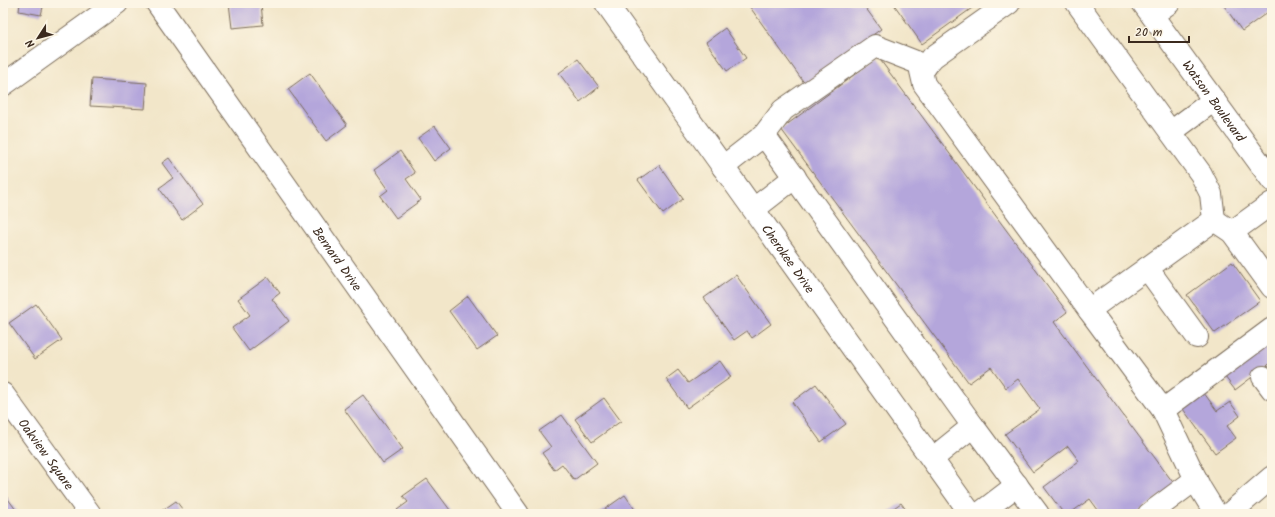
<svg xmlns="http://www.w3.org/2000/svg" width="1275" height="517" font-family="Kalam,sans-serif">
<rect width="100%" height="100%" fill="#fcf5e5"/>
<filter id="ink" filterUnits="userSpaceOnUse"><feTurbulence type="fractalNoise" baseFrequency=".025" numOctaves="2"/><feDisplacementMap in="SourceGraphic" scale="8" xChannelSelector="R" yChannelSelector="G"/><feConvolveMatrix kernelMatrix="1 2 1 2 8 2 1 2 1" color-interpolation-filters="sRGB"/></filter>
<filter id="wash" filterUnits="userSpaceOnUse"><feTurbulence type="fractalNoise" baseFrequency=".012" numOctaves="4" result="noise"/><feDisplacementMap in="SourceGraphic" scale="16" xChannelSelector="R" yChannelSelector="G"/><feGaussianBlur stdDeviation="0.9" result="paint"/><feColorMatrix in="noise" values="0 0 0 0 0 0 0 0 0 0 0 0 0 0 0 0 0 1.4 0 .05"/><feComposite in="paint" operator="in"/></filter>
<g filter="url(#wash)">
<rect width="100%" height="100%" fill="#f2e6c9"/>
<g id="blocks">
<!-- building -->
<g fill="#b4a6db">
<path d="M 20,3 L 44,3 L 41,15 L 19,11 Z"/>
<path d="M 229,3 L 261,3 L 263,25 L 232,28 Z"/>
<path d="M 747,3 L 862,3 L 881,29 L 805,84 Z"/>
<path d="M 893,3 L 979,3 L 922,44 Z"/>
<path d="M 1222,3 L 1272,3 L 1272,9 L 1242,31 Z"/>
<path d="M 725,28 L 746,58 L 727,71 L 706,42 Z"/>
<path d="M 878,57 L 1067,312 L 1054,322 L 1175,485 L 1136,514 L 1101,514 L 1090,499 L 1069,514 L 1064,514 L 1044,487 L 1079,461 L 1068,446 L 1033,472 L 1005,434 L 1040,409 L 1018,379 L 1006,388 L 991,367 L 969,383 L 781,129 Z"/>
<path d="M 578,59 L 599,87 L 580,102 L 559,73 Z"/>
<path d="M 310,73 L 347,125 L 326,141 L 288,89 Z"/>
<path d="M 92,79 L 147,83 L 145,109 L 90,106 Z"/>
<path d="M 435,126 L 451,148 L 434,161 L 418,138 Z"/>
<path d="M 400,151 L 415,173 L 406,179 L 421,200 L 396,218 L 380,196 L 388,190 L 374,170 Z"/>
<path d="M 169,158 L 203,204 L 182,220 L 159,188 L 173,178 L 162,163 Z"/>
<path d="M 659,165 L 683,199 L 663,214 L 638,180 Z"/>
<path d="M 1232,262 L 1260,301 L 1215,333 L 1187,295 Z"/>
<path d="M 736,275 L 771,324 L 752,338 L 747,331 L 734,340 L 704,298 Z"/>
<path d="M 268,277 L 280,293 L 272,299 L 289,321 L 249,351 L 232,328 L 250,315 L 238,299 Z"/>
<path d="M 468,296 L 497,336 L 477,350 L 449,311 Z"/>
<path d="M 36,304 L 62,340 L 35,359 L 9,323 Z"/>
<path d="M 1272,342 L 1272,362 L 1235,390 L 1225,377 Z"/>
<path d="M 720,361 L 731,377 L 687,408 L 666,379 L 678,370 L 688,383 Z"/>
<path d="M 816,384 L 846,424 L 821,442 L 792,402 Z"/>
<path d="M 1204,393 L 1217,411 L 1230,402 L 1240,416 L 1227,426 L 1236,438 L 1215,453 L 1183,409 Z"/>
<path d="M 363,395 L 403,449 L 383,463 L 344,409 Z"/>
<path d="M 604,398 L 621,421 L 592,442 L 575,419 Z"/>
<path d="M 562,415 L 597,463 L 574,480 L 562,464 L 554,470 L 542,453 L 551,447 L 539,431 Z"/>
<path d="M 427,479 L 453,514 L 401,514 L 397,510 L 408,502 L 403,496 Z"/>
<path d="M 3,492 L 19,514 L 3,514 Z"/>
<path d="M 625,495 L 638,514 L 598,514 Z"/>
<path d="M 176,501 L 186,514 L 157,514 Z"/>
<path d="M 901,503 L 909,514 L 885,514 Z"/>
</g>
</g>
</g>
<g filter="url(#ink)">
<use href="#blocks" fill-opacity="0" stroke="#7b6c5a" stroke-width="1"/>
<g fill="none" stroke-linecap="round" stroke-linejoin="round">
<defs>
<g id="minor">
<path id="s1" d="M 157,3 L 518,514"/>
<path id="s2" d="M 606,3 L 971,514"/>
<path d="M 1009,3 L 933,57 L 921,71 L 924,84 L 1089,310 L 1214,220 L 1211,194 L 1201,174 L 1077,3"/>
<path d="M 1152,15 L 1169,3"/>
<path d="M 3,85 L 117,3"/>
<path d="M 1171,132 L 1214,100"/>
<path d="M 764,135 L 783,110 L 875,46 L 926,66"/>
<path d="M 723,167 L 764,135 L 973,426"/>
<path d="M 754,209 L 795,177"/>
<path d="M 1214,220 L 1232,232 L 1272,287"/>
<path d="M 1232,232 L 1272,203"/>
<path d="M 1147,268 L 1197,337"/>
<path d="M 1089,310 L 1163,410 L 1200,488 L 1216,514"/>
<path d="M 1263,377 L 1272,389"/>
<path id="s3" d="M 3,394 L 90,514"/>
<path d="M 1163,410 L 1272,329"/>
<path d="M 932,459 L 973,426 L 1038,514"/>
<path d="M 979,514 L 1017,485"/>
<path d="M 1149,514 L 1196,479"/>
<path d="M 1229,514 L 1272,477"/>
</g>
<g id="major">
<path id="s4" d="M 1143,3 L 1272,180"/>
</g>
</defs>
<!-- minor casing -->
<use href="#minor" stroke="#7b6c5a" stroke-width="24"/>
<!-- major casing -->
<use href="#major" stroke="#7b6c5a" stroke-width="24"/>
<!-- minor -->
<use href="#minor" stroke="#fff" stroke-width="22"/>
<!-- major -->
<use href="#major" stroke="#fff" stroke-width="22"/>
</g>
</g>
<g text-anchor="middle" stroke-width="3" stroke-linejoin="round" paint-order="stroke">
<!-- street labels -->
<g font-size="13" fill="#3b2a1e" stroke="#fcf5e5">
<text dy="5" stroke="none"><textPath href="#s4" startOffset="121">Watson Boulevard</textPath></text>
<text dy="5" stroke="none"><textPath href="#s1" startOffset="313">Bernard Drive</textPath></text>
<text dy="5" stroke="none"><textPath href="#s2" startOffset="314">Cherokee Drive</textPath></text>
<text dy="5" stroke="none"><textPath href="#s3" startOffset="74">Oakview Square</textPath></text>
</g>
</g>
<!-- margin -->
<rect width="1275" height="517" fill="none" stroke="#fcf5e5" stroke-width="16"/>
<!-- north arrow -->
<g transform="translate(38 38) rotate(234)" stroke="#fcf5e5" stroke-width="3" paint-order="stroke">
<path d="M0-3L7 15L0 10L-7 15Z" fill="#3b2a1e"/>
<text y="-6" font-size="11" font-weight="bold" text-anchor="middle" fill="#3b2a1e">N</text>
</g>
<!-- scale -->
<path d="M1129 36v6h60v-6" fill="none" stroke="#3b2a1e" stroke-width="2"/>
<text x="1135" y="36" font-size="12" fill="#3b2a1e" stroke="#fcf5e5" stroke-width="3" paint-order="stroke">20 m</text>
</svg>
